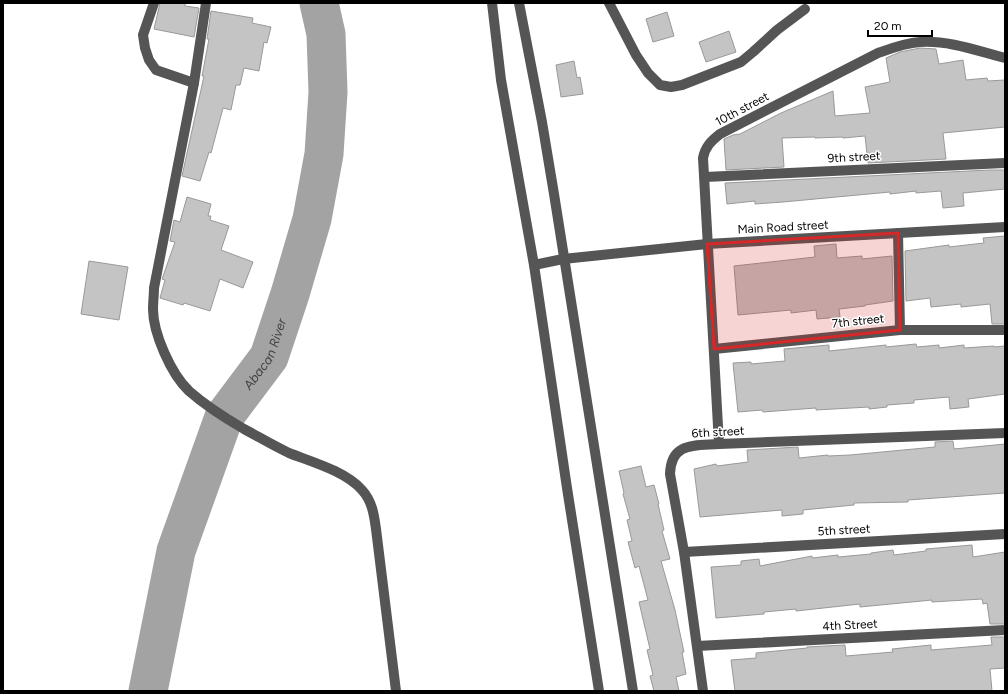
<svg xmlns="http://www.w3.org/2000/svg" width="1008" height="694" font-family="Figtree,sans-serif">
<rect width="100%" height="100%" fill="#fff"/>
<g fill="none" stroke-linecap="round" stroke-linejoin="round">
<!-- river -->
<path stroke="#a3a3a3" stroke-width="39" id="s1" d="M 148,691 L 176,551 L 224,417 L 269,357 L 290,294 L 312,219 L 324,154 L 328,92 L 326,34 L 319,3"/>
</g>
<!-- building -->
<g fill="#c4c4c4" stroke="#999">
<path d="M 160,3 L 185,3 L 185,6 L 199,8 L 194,37 L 154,29 Z"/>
<path d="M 211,11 L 253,18 L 252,23 L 271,27 L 267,43 L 264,42 L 259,71 L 244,68 L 240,85 L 236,85 L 231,110 L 223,108 L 211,153 L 209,152 L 200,181 L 182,176 L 204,76 L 202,76 L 209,39 L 207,39 Z"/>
<path d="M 667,12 L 674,36 L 653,42 L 646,19 Z"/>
<path d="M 729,31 L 736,52 L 706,62 L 699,42 Z"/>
<path d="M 920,48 L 936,49 L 939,64 L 963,60 L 966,80 L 987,78 L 988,81 L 1005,80 L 1005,127 L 943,133 L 946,159 L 868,163 L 865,136 L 843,138 L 843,137 L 815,138 L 815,137 L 782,138 L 784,167 L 726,170 L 724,139 L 733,135 L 740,134 L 781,113 L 833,91 L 835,116 L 870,113 L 865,87 L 890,82 L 886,58 L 900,52 Z"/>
<path d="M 574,61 L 577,78 L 580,77 L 583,94 L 561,97 L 556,65 Z"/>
<path d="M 990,170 L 1005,170 L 1005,189 L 963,193 L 964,206 L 943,208 L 941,191 L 916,193 L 916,191 L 890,194 L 890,192 L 783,202 L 755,204 L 755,201 L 727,204 L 725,183 Z"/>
<path d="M 187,197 L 211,204 L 208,216 L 211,216 L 210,220 L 229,226 L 221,250 L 253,262 L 243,288 L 220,279 L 210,311 L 184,303 L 183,305 L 160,298 L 165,280 L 162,279 L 175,242 L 170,241 L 174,220 L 180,222 Z"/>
<path d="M 1005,236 L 1005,324 L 992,324 L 990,304 L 961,307 L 961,304 L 931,307 L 930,298 L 906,301 L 905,251 L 949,245 L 949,247 L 984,243 L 983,238 Z"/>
<path d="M 836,244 L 837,258 L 862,256 L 862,259 L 892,256 L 893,301 L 865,305 L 865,306 L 839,309 L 840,317 L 817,319 L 816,310 L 791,313 L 791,310 L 738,315 L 734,266 L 815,257 L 814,246 Z"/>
<path d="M 89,261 L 128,267 L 119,320 L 81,314 Z"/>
<path d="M 916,344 L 917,347 L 939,345 L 939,348 L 964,345 L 964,348 L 994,346 L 994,347 L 1005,346 L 1005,394 L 968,399 L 969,407 L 950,409 L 949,397 L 914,400 L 914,403 L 887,405 L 887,407 L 869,409 L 869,407 L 816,410 L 816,408 L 763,412 L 762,410 L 738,412 L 733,363 L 751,362 L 751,364 L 785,361 L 784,349 L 829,345 L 829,351 L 886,345 L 886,347 Z"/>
<path d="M 953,441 L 954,449 L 1005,444 L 1005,493 L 908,500 L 908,502 L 854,503 L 854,505 L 803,510 L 803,514 L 782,516 L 782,510 L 700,517 L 694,469 L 716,464 L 717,466 L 748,462 L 747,450 L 798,447 L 799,458 L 828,455 L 828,456 L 850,455 L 935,447 L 935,442 Z"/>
<path d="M 641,466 L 646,487 L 654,485 L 659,504 L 658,504 L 664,530 L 662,531 L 670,559 L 661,561 L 675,610 L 684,652 L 682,652 L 686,674 L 676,677 L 679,691 L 654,691 L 650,676 L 653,675 L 647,650 L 650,649 L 639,602 L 648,600 L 639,566 L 635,568 L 628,542 L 632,541 L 627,520 L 630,519 L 623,494 L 624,493 L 619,471 Z"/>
<path d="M 972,545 L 973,557 L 1005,552 L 1005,624 L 990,624 L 987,603 L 983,604 L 982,599 L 932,602 L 932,600 L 860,607 L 860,604 L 796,611 L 796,609 L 764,612 L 764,614 L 716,618 L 711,567 L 741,565 L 741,561 L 759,559 L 760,566 L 812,556 L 812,558 L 838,555 L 838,557 L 871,554 L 871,553 L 893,550 L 894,555 L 926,551 L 926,549 Z"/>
<path d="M 991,637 L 1005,637 L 1005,668 L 990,669 L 992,691 L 735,691 L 731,660 L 756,658 L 756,653 L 807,648 L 807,647 L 845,645 L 846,656 L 893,652 L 892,649 L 931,645 L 931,650 L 992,645 Z"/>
</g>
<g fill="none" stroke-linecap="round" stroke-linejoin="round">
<!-- minor -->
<g stroke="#555" stroke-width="10">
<path d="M 154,3 L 143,35 L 145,48 L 149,60 L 156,70 L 194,83"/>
<path d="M 206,3 L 194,83 L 154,288 C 154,295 153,302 153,309 C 153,333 171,374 189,391 C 206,406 225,418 244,429 C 259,437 274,446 289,453 C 312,462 345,471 362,490 C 372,501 374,514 376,529 L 396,691"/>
<path d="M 492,3 L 501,80 L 534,265 L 567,488 L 599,691"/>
<path d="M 519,3 L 542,122 L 554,194 L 633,691"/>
<path d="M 609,3 L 636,55 L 648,73 L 660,85 L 671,87 L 682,85 L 741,62 L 753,52 L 777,30 L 805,9"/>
<path d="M 705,177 L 1005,163"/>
<path d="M 898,233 L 900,330"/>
<path d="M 534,265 L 563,259 L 707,244 L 1005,227"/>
<path d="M 714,349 L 900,330 L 1005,330"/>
<path d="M 719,444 L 703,158 C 705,147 711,141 720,134 L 878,53 C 892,48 905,43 920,42 C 948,40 978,51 1005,58"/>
<path d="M 684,552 L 1005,534"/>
<path d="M 697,646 L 1005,630"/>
<path d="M 703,691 L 684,552 L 670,474 C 671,442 694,446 719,444 L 1005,433"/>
</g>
</g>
<!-- marked area -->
<path fill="#d62828" fill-opacity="0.2" stroke="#d62828" stroke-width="3" stroke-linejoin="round" d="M 898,233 L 900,330 L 714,349 L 707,244 Z"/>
<g text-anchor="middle" stroke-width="3" stroke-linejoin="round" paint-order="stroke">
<!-- street labels -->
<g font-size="12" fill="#000" stroke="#fff">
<text transform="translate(742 109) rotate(-28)" y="4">10th street</text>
<text transform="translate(854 157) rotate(-3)" y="4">9th street</text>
<text transform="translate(783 227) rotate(-3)" y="4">Main Road street</text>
<text transform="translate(858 321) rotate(-6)" y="4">7th street</text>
<text transform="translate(718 432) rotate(-3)" y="4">6th street</text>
<text transform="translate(844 530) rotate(-3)" y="4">5th street</text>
<text transform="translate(850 625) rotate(-3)" y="4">4th Street</text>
</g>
<!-- water labels -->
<g font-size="13" font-style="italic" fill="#444" stroke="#fff">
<text dy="5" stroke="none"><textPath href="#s1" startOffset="361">Abacan River</textPath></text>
</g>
</g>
<!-- border -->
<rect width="1008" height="694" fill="none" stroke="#000000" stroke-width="8"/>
<!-- scale -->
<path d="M868 30v6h64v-6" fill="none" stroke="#000000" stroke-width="2"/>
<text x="874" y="30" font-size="12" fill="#000000" stroke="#ffffff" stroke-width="3" paint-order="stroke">20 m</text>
</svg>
